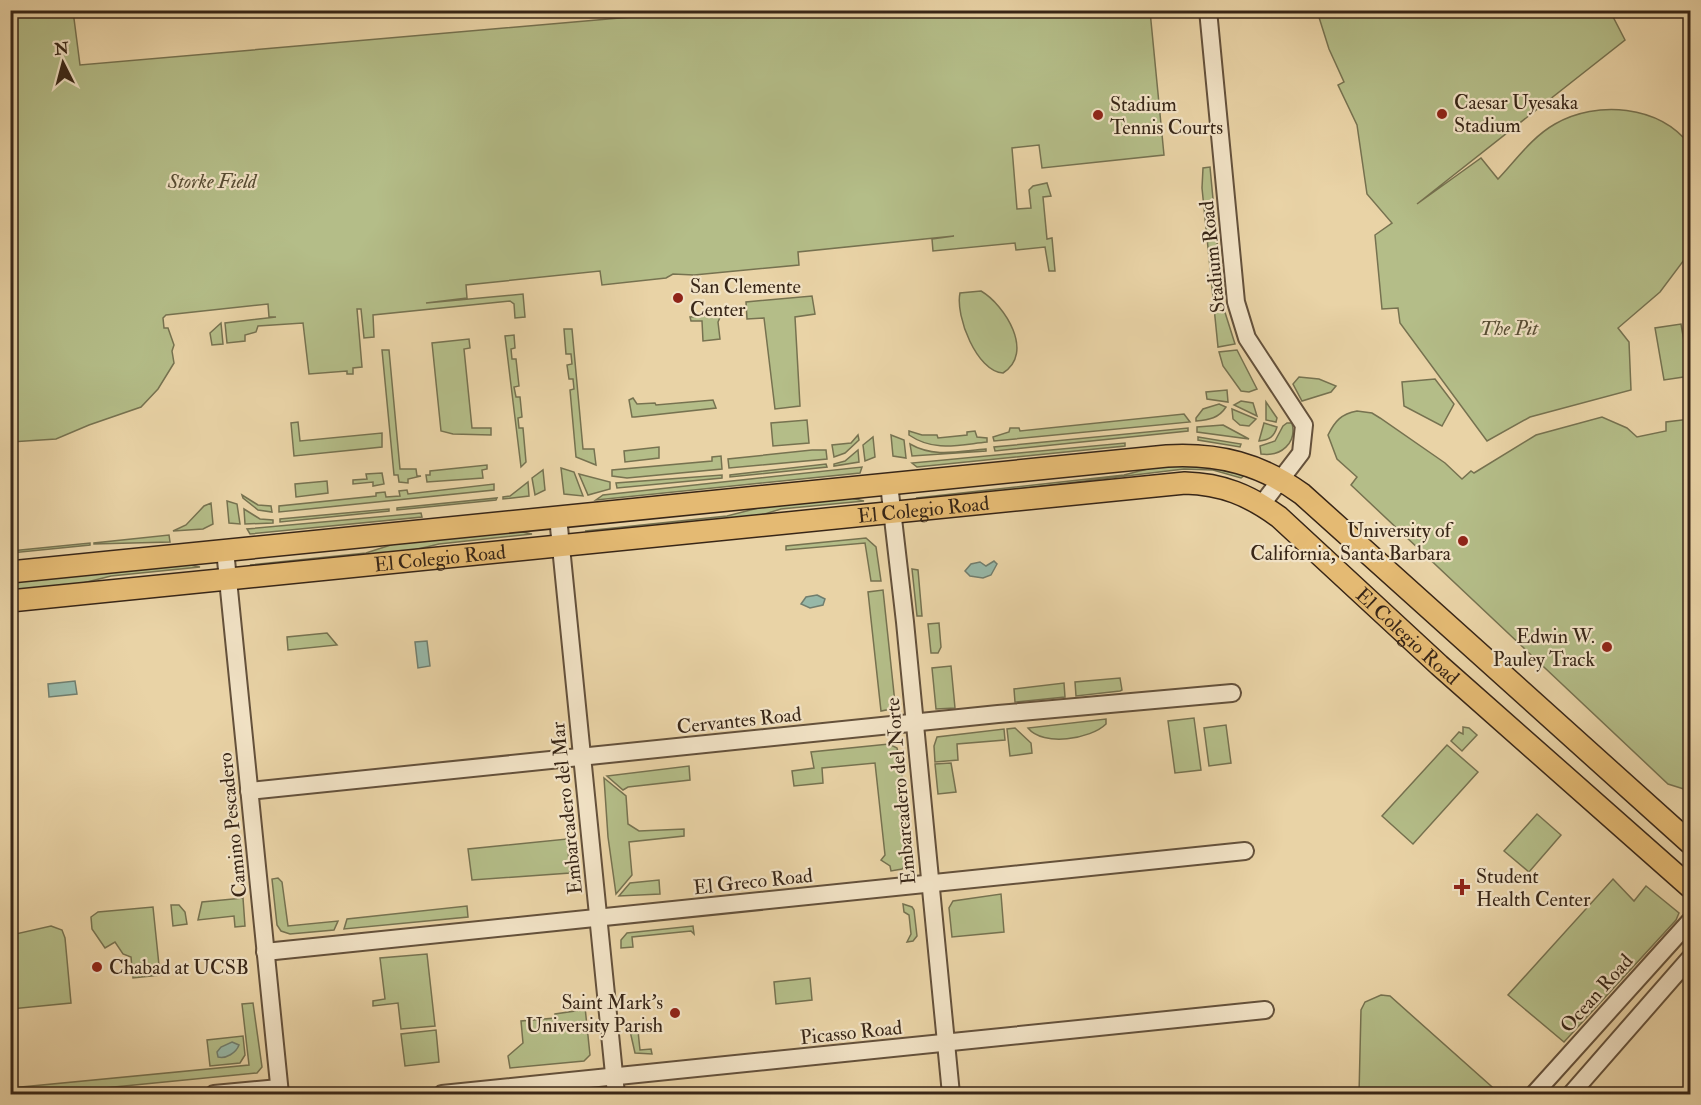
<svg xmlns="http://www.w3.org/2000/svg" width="1701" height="1105" font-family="'IM FELL Double Pica',serif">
<rect width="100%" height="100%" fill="#e9d3a6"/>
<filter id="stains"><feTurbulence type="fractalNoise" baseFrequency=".00333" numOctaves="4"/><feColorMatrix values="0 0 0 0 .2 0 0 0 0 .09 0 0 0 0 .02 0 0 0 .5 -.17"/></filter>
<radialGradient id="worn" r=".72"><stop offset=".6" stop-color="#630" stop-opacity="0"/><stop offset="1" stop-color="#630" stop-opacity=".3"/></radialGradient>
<!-- green -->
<g fill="#b4bd88" stroke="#767250" stroke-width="1.5">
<path d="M 11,10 L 73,11 L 80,65 L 700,11 L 1150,11 L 1164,155 L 1042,168 L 1039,145 L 1012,148 L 1017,209 L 1031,208 L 1029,190 L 1033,186 L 1047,183 L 1051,196 L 1043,197 L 1047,239 L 1052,238 L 1055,271 L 1049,271 L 1045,247 L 1016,250 L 1015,243 L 933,251 L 932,239 L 954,236 L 798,252 L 799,265 L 694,275 L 673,274 L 666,278 L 602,285 L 600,271 L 466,285 L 467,298 L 426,303 L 523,294 L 525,317 L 515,318 L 514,304 L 510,301 L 373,315 L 374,337 L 364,338 L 361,309 L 357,309 L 362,367 L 353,368 L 353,374 L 347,374 L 347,371 L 309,374 L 303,323 L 258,326 L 256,332 L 245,335 L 245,341 L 227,343 L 225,323 L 276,317 L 269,317 L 268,304 L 166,315 L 163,318 L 164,328 L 168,328 L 174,345 L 172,351 L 174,363 L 158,389 L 141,407 L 89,425 L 56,439 L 11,442 Z"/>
<path d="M 1317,11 L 1610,11 L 1625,40 L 1417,204 L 1481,158 L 1498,179 C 1516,160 1532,137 1555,124 C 1597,100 1659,105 1690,145 L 1690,252 L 1660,292 L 1618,328 L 1629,342 L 1631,390 L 1530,417 L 1487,441 L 1400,323 L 1398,308 L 1382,309 L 1375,235 L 1392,223 L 1367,194 L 1357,125 L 1338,85 L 1344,82 L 1329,49 Z"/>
<path d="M 1210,167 L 1223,306 L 1235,344 L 1218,347 L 1202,188 L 1203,168 Z"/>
<path d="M 981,291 C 1005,305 1035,353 1003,373 C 977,372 955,316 960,293 Z"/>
<path d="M 812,296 L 815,314 L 795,317 L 800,406 L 775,409 L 764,318 L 747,319 L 746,302 Z"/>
<path d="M 721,315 L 718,322 L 720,339 L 703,341 L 702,321 L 691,321 L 690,317 Z"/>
<path d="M 221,323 L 223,344 L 212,345 L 210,333 Z"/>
<path d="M 1681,324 L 1690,376 L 1664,380 L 1655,328 Z"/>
<path d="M 564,329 L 572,329 L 583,449 L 594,449 L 596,465 L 576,457 L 570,390 L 574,389 L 573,379 L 569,379 L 567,365 L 572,364 L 571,354 L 566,354 Z"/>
<path d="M 514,335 L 515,348 L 511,349 L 512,359 L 516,359 L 519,386 L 514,387 L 516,397 L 520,397 L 522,417 L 518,418 L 519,428 L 523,428 L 526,462 L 521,467 L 505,336 Z"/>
<path d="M 469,339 L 470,348 L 464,349 L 472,428 L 491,428 L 491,435 L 453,434 L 441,431 L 432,343 Z"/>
<path d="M 389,350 L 400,469 L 416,469 L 417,476 L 421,476 L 408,479 L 408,483 L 399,482 L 398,475 L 394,475 L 382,350 Z"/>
<path d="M 1237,350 L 1257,389 L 1249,392 L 1241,391 L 1223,366 L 1219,352 Z"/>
<path d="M 1299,377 L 1319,379 L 1336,386 L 1331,392 L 1302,401 L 1293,384 Z"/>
<path d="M 1435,379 L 1454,404 L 1442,426 L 1404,406 L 1402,382 Z"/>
<path d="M 1227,390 L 1228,402 L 1207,399 L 1206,392 Z"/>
<path d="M 633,398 L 637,404 L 655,403 L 656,405 L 713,400 L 716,408 L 635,417 L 632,417 L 629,400 Z"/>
<path d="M 1241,401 L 1253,403 L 1257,416 L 1234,405 Z"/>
<path d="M 1266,402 L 1277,418 L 1276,422 L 1266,420 Z"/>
<path d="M 1219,404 L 1226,407 C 1219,418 1209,420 1196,421 L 1196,418 L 1203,409 Z"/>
<path d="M 1232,409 L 1256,419 L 1249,426 L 1240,425 L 1233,419 Z"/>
<path d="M 1357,411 L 1372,413 L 1380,418 L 1445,463 L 1462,479 L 1471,471 L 1474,473 L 1536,435 L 1602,417 L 1627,428 L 1637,437 L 1666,431 L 1666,422 L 1690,419 L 1690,791 L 1668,784 L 1351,485 L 1357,477 L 1337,459 L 1328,435 C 1335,421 1341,414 1357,411 Z"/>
<path d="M 1184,414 L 1190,422 L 994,441 L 993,437 L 1009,432 L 1010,428 L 1019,428 L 1020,431 Z"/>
<path d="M 807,420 L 809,443 L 773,446 L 771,423 Z"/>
<path d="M 298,422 L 300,441 L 382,433 L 382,447 L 294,456 L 291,423 Z"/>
<path d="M 1264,423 L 1277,427 C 1274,437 1269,440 1259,441 Z"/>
<path d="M 1287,423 L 1292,423 C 1297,443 1281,457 1261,454 L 1260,446 L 1275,441 L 1283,426 Z"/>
<path d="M 1223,425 L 1249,439 L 1197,432 L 1197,427 Z"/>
<path d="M 1188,428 L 1188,431 L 995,451 L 994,447 Z"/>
<path d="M 909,431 L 922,435 L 937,435 L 938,438 L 967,435 L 967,432 L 975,431 L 977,437 L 987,438 L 987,442 C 958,445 934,452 909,435 Z"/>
<path d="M 858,435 L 859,440 L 845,453 L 834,457 L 832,445 L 851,443 Z"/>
<path d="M 891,435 L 904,440 L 906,458 L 893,456 Z"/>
<path d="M 873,437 L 875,457 L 865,461 L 863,445 Z"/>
<path d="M 1198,437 L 1241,444 L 1240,447 L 1198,440 Z"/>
<path d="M 1125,443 L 1125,446 L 917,467 L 912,463 Z"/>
<path d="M 910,444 C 934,458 960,451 986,449 L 986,451 L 912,456 Z"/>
<path d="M 659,447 L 659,458 L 625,462 L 624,451 Z"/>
<path d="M 812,450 L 826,450 L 827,459 L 729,468 L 728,459 Z"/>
<path d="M 858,450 L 859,462 L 834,466 L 834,464 L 845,461 Z"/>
<path d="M 721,456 L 722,469 L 627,478 L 612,476 L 612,470 L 712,461 L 712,457 Z"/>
<path d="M 1202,463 L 1245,475 L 1241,478 L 1213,470 L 1184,469 L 926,500 L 916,498 L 1124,475 L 1159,466 Z"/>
<path d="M 826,464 L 827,467 L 730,477 L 730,475 Z"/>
<path d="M 487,465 L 487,469 L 482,470 L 483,478 L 427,482 L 426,475 L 430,475 L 430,471 Z"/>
<path d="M 862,467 L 860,473 L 596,500 L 603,495 Z"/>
<path d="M 561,468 L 574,472 L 583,496 L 564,494 Z"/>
<path d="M 543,470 L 545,490 L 535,495 L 532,478 Z"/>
<path d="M 382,473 L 384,484 L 373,486 L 373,482 L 353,484 L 353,480 L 367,479 L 366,474 Z"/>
<path d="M 579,474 L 610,482 L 610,489 L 588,495 Z"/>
<path d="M 722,475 L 722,478 L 617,488 L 616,483 Z"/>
<path d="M 327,481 L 328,493 L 296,497 L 295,484 Z"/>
<path d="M 528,482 L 529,496 L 503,499 L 503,497 L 510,496 Z"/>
<path d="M 494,484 L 494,490 L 279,512 L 279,506 L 376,496 L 376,493 L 385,492 L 386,497 L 400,496 L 399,491 L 407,490 L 408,494 Z"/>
<path d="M 242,495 L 258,505 L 271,506 L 272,512 L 258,510 L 243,498 Z"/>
<path d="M 497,498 L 496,500 L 397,510 L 397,508 Z"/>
<path d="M 851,498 L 864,501 L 781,509 L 748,519 L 585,531 L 727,516 L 770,505 Z"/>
<path d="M 227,501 L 237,504 L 240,524 L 229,523 Z"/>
<path d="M 211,503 L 213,524 L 203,529 L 173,531 L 186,525 L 204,506 Z"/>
<path d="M 244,509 L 260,519 L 273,520 L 273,523 L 245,524 Z"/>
<path d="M 389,509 L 389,511 L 280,522 L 280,519 Z"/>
<path d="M 421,513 L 422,517 L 250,534 L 247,529 Z"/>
<path d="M 518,531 L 532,534 L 439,544 L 384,557 L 264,567 L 250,565 L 366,553 L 400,542 Z"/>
<path d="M 169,535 L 170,542 L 94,544 L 94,543 Z"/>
<path d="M 866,538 L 876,547 L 881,581 L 871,581 L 865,543 L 786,550 L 786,546 Z"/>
<path d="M 90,543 L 90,545 L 11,553 L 11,551 Z"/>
<path d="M 186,564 L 200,567 L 111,576 L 63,588 L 11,594 L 11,580 Z"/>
<path d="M 912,569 L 918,570 L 922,616 L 917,616 Z"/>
<path d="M 883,590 L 895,703 L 891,709 L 881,711 L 868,592 Z"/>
<path d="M 939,623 L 941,647 L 938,653 L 931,653 L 928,624 Z"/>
<path d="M 327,633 L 337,645 L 288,650 L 287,637 Z"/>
<path d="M 951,666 L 955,708 L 936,709 L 932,668 Z"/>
<path d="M 1120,678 L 1122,690 L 1120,691 L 1076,696 L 1075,682 Z"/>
<path d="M 1064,683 L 1065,697 L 1015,702 L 1014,689 Z"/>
<path d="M 1194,718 L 1201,770 L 1175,773 L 1168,721 Z"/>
<path d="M 1106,719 L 1106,724 C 1091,739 1043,747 1028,728 Z"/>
<path d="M 1226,725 L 1231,763 L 1209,766 L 1204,728 Z"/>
<path d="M 1463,727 L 1469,728 L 1477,735 L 1462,751 L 1451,741 L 1459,732 L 1463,734 Z"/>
<path d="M 1015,728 L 1031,743 L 1032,753 L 1010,756 L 1007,729 Z"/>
<path d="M 1004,729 L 1005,740 L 957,744 L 958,760 L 935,762 L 934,746 L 937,737 Z"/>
<path d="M 889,744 L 897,748 L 901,764 L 909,861 L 902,869 L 891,871 L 890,866 L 881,860 L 885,855 L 875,763 L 822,768 L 823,783 L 794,786 L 792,771 L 814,768 L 811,752 Z"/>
<path d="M 1447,745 L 1478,772 L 1413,844 L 1382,816 Z"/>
<path d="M 951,763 L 956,792 L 938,794 L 935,764 Z"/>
<path d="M 689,766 L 690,780 L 628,787 L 623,790 L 607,776 Z"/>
<path d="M 604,778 L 626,796 L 628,824 L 639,831 L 684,829 L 684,836 L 629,842 L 632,875 L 616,894 L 608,837 Z"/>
<path d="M 1537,814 L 1561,835 L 1529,872 L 1504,851 Z"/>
<path d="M 567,839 L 570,873 L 472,880 L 468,849 Z"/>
<path d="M 278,878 L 282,882 L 288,926 L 338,921 L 334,930 L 290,934 L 281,931 L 277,925 L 272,879 Z"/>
<path d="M 1613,879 L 1634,901 L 1646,886 L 1679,913 L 1676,920 L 1564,1042 L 1508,995 Z"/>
<path d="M 659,880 L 660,894 L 619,896 L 630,883 Z"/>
<path d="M 1001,894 L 1004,932 L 952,937 L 949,908 L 953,901 Z"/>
<path d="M 243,898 L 245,926 L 235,927 L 234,916 L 198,920 L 202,902 Z"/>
<path d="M 903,904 L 912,907 L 914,910 L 917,936 L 913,941 L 907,942 L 911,934 L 909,915 L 904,912 Z"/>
<path d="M 171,905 L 179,905 L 185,912 L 187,924 L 173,926 Z"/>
<path d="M 467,906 L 468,917 L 344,929 L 347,919 Z"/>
<path d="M 153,907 L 160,975 L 133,978 L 131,957 L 123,954 L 115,942 L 105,948 L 92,929 L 91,917 L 98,912 Z"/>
<path d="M 51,926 L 62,930 L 65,938 L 71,1003 L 11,1009 L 11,935 Z"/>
<path d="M 693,926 L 694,934 L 691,931 L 632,937 L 633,947 L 621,948 L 621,940 L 627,933 Z"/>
<path d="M 427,954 L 435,1026 L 401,1029 L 398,1003 L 373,1006 L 373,1001 L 385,999 L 380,958 Z"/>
<path d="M 810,978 L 812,1000 L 776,1004 L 774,982 Z"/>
<path d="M 1381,995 L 1390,996 L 1500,1094 L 1359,1094 L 1361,1010 L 1365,1002 Z"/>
<path d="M 253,1003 L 262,1067 L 257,1073 L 43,1094 L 11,1094 L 11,1088 L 249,1065 L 242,1004 Z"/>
<path d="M 578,1007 L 585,1007 L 590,1055 L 584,1061 L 510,1068 L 508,1056 L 523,1043 L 521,1021 L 555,1018 L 555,1014 L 575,1011 Z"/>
<path d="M 436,1030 L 439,1062 L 405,1066 L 401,1034 Z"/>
<path d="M 630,1031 L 638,1031 L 640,1050 L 651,1049 L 652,1054 L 635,1053 Z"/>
<path d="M 243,1036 L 245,1055 L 240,1063 L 210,1066 L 207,1040 Z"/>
</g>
<!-- water -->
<g fill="#97b8a8" stroke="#717e6e" stroke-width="1.5">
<path d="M 994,561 L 997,564 L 991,575 L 983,578 L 970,576 L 965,571 L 971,564 L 980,562 L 986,566 Z"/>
<path d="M 817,595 L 825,599 L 823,605 L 810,608 L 801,604 L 806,597 Z"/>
<path d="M 427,641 L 430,666 L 418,668 L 415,642 Z"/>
<path d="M 75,681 L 77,694 L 49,697 L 48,684 Z"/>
<path d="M 232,1042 L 239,1045 C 236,1053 226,1059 218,1057 L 217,1052 L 221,1047 Z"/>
</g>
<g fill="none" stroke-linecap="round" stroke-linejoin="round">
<defs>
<g id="minor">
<path d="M 1208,10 L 1236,302 L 1247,338 L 1304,425 L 1301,453 L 1262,504"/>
<path d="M 889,484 L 905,622 L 951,1094"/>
<path d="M 558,517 L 616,1094"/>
<path d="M 225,550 L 280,1094"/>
<path d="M 249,791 L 998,714 L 1232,693"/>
<path d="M 265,952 L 1245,851"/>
<path d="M 214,1094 L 279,1088"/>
<path d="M 442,1094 L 1265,1010"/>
<path d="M 1534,1094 L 1690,921"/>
<path d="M 1571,1094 L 1690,958"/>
</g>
<g id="major">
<path d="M 10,572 L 1167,456 C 1218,453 1261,464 1302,494 L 1690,843"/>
<path id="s1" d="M 10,601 L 1185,483 C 1222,484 1249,495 1279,517 L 1439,665 L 1690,887"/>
</g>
</defs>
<!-- minor casing -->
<use href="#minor" stroke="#64513b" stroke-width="20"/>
<!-- major casing -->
<use href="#major" stroke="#382617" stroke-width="24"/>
<!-- minor -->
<use href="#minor" stroke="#f1e2c5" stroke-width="16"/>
<!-- major -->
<use href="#major" stroke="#e4ba73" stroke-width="21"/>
</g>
<!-- markers -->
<g fill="#8f2418" stroke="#f1e2c5" stroke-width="2">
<circle cx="1442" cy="114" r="6"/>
<circle cx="1098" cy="115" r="6"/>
<circle cx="678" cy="298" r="6"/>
<circle cx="1463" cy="541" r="6"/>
<circle cx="1607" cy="647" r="6"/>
<path d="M1459 878h6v6h6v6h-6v6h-6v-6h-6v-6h6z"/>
<circle cx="97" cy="967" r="6"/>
<circle cx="675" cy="1013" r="6"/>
</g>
<g text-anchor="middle" stroke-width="4.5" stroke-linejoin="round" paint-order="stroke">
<!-- poi labels -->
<g font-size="20" fill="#382617" stroke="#f1e2c5" text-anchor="start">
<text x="1454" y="109">Caesar Uyesaka<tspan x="1454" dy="23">Stadium</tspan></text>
<text x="1110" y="111">Stadium<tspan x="1110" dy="23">Tennis Courts</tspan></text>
<text x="690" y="293">San Clemente<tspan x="690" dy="23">Center</tspan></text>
<text x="1451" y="537" text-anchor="end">University of<tspan x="1451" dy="23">California, Santa Barbara</tspan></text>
<text x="1595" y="643" text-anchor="end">Edwin W.<tspan x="1595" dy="23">Pauley Track</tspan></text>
<text x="1476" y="883">Student<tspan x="1476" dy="23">Health Center</tspan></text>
<text x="109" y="974">Chabad at UCSB</text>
<text x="663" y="1009" text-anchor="end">Saint Mark's<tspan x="663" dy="23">University Parish</tspan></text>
</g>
<!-- park labels -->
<g font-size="20" font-style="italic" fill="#574c33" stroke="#f1e2c5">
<text x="212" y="188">Storke Field</text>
<text x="1509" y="335">The Pit</text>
</g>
<!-- street labels -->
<g font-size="20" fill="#382617" stroke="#f1e2c5">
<text transform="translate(1212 257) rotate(-96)" y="7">Stadium Road</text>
<text dy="7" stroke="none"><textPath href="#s1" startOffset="918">El Colegio Road</textPath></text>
<text dy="7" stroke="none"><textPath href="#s1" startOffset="432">El Colegio Road</textPath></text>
<text dy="7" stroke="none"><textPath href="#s1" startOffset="1458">El Colegio Road</textPath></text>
<text transform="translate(739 720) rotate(-6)" y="7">Cervantes Road</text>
<text transform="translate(900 791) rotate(-95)" y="7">Embarcadero del Norte</text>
<text transform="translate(566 808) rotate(-96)" y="7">Embarcadero del Mar</text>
<text transform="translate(232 825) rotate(-96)" y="7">Camino Pescadero</text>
<text transform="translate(753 881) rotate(-6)" y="7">El Greco Road</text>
<text transform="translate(1596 993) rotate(-48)" y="7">Ocean Road</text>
<text transform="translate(851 1032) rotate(-6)" y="7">Picasso Road</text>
</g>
</g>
<!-- margin -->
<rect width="1701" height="1105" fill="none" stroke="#e9d3a6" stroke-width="36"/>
<rect x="12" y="12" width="1677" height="1081" fill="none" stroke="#382617" stroke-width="3"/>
<rect x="18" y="18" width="1665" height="1069" fill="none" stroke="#382617" stroke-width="1.5"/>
<!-- north arrow -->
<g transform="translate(63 63) rotate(354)" stroke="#f1e2c5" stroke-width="4.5" paint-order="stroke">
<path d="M0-4.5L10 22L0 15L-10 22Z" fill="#382617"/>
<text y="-9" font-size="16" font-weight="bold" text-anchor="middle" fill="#382617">N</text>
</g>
<rect width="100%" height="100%" filter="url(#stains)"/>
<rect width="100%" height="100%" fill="url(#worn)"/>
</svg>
